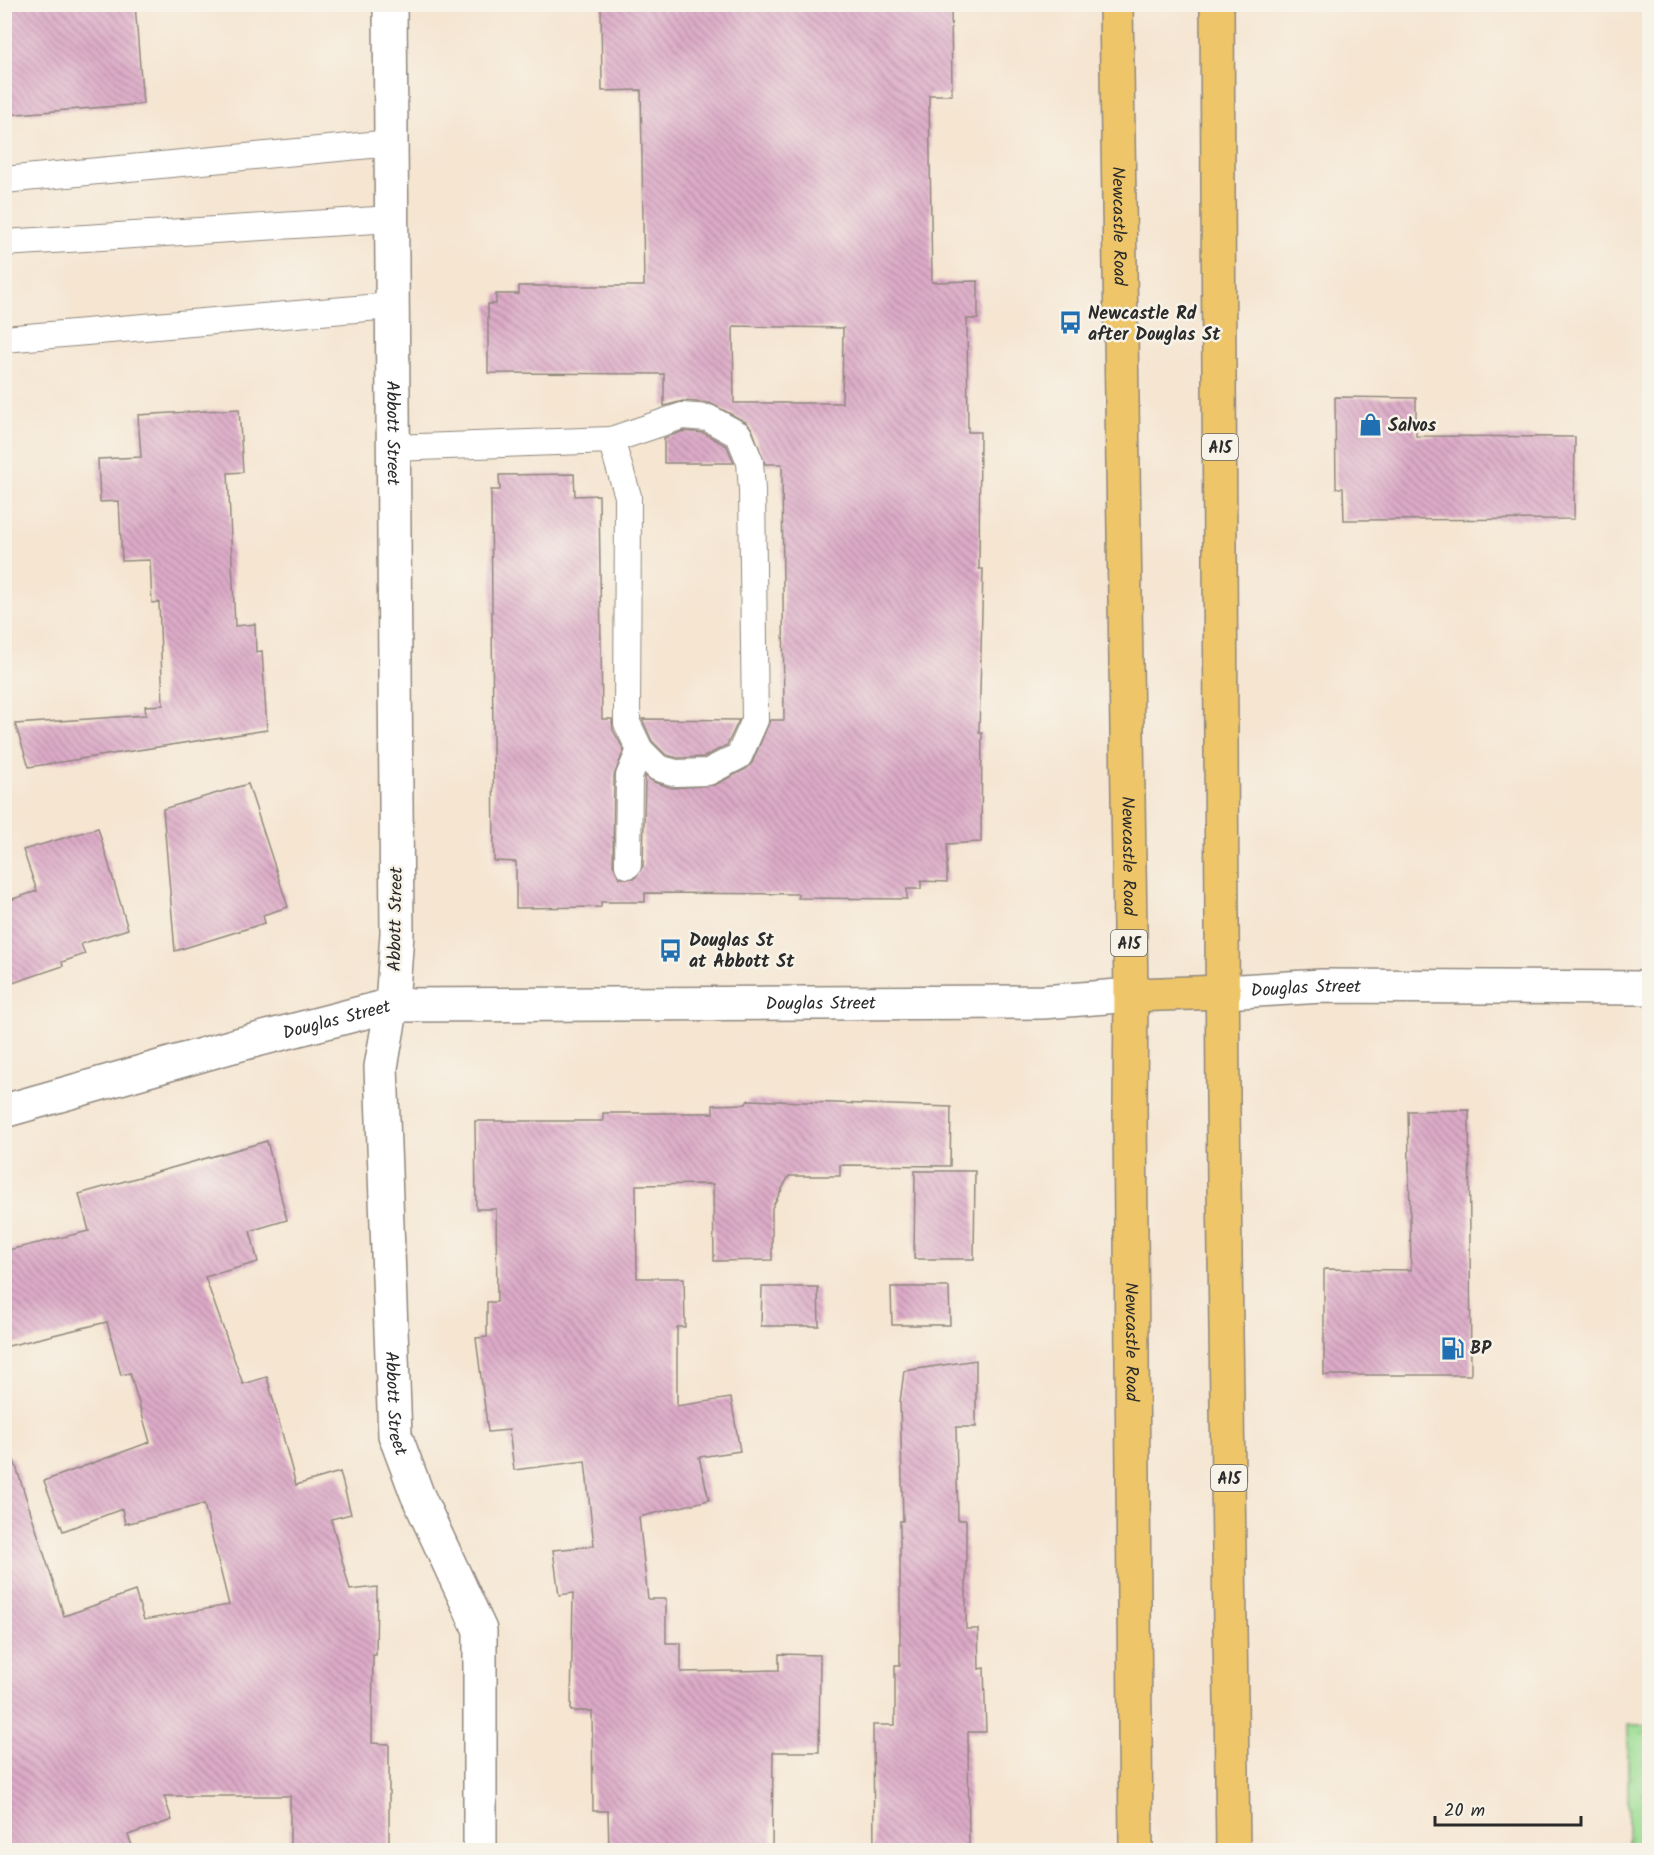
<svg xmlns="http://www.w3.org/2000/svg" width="1654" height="1855" font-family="Kalam,sans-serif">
<defs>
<pattern id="grass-tufts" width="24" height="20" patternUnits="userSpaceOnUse" patternTransform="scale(1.5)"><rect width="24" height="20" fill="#9ede95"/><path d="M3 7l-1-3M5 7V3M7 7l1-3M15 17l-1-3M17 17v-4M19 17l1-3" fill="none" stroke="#88bf81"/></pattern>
<pattern id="building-back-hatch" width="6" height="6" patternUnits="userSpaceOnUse" patternTransform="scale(1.5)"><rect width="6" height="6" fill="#ddabc8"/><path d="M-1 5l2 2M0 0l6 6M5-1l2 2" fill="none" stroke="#b38ba3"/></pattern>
</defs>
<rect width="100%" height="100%" fill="#f7f3e8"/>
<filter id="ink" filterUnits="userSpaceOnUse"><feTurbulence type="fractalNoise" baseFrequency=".0167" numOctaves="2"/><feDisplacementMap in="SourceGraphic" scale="12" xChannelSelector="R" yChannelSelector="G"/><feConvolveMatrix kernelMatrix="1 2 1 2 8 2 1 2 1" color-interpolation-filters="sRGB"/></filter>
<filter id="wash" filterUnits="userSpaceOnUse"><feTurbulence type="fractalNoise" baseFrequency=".008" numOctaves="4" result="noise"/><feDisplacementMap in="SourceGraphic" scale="24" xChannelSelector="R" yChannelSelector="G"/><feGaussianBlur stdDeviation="1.35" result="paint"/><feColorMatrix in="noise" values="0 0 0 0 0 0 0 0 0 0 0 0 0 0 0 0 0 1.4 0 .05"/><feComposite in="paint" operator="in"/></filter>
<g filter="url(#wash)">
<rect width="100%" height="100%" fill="#f5e5d1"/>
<!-- grass -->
<rect fill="url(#grass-tufts)" stroke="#648460" stroke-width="1.5" x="1628" y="1725" width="21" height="125"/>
<g id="blocks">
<!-- building -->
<g fill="url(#building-back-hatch)" fill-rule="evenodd">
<path d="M 4,4 L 135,4 L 143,104 L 4,115 Z"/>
<path d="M 601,4 L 951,4 L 952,95 L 929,95 L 932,282 L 978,281 L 978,319 L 967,319 L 968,432 L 980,432 L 979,569 L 983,569 L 979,733 L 982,733 L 981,842 L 947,844 L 947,882 L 921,881 L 921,889 L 907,889 L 907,899 L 798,898 L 798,894 L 645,893 L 645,902 L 601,902 L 601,907 L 516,908 L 516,862 L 494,861 L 491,490 L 500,490 L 499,475 L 574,474 L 575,496 L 599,495 L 602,719 L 612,719 L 613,730 L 624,750 L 614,776 L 613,865 L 620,878 L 635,878 L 643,866 L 645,776 L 654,782 L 672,788 L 715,785 L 746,769 L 752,763 L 770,720 L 784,720 L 782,464 L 765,464 L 752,429 L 746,422 L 710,403 L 683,401 L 664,406 L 664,374 L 488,373 L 488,304 L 496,304 L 496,294 L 519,294 L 519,286 L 644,286 L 641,90 L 602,91 ZM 733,326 L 843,328 L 842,403 L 734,403 Z"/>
<path d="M 1335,397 L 1416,398 L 1416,436 L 1575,437 L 1574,519 L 1344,520 L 1343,488 L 1336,488 Z"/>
<path d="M 239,409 L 243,472 L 228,473 L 235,626 L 255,624 L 256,652 L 262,651 L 267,730 L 29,767 L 15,724 L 146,715 L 145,706 L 163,705 L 159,602 L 152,603 L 150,560 L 122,561 L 119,501 L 100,502 L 98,459 L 141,457 L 138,415 Z"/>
<path d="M 684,431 L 704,433 L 727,446 L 734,463 L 664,463 L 664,438 Z"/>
<path d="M 642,719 L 739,720 L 727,745 L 704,757 L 678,758 L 666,755 L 652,741 Z"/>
<path d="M 248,784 L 288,907 L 263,915 L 265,923 L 175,951 L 163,809 Z"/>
<path d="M 98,828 L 128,929 L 81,944 L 85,954 L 62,962 L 63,966 L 4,986 L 4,902 L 37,891 L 23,850 Z"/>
<path d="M 748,1100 L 951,1107 L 950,1166 L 840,1165 L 840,1176 L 789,1176 L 772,1208 L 772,1260 L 714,1261 L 713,1184 L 636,1185 L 637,1278 L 684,1278 L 685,1327 L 677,1327 L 677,1406 L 731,1398 L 740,1451 L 699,1457 L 709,1500 L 639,1517 L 648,1599 L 666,1599 L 666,1643 L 681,1643 L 681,1672 L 779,1670 L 779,1654 L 820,1655 L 819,1752 L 773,1752 L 772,1851 L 609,1851 L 608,1811 L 593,1811 L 592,1711 L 571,1711 L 573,1593 L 559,1595 L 553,1550 L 594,1546 L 585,1461 L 514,1470 L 509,1430 L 488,1432 L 476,1338 L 487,1337 L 487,1302 L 497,1302 L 496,1209 L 476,1209 L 475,1121 L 603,1121 L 603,1113 L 713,1113 L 713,1105 L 746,1104 Z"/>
<path d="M 1469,1110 L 1471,1375 L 1324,1375 L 1324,1269 L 1411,1270 L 1408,1111 Z"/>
<path d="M 267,1141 L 287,1220 L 250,1231 L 258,1262 L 205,1277 L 243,1384 L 267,1377 L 296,1485 L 340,1472 L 351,1514 L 331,1519 L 350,1590 L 377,1587 L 376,1655 L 373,1655 L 372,1743 L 389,1744 L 389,1851 L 290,1851 L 290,1796 L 164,1796 L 172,1820 L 128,1835 L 134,1851 L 4,1851 L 4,1458 L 13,1457 L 64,1616 L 135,1591 L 144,1620 L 229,1605 L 204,1504 L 125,1524 L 122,1509 L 63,1531 L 44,1481 L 150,1442 L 130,1373 L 121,1375 L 107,1322 L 4,1347 L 4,1251 L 89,1231 L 79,1194 Z"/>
<path d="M 915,1171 L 975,1171 L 974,1259 L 914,1259 Z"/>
<path d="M 762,1287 L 818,1287 L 819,1326 L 761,1326 Z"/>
<path d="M 891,1287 L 949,1287 L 950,1325 L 892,1325 Z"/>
<path d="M 976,1360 L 976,1427 L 956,1427 L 958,1520 L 966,1520 L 966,1629 L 978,1629 L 979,1669 L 984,1668 L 986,1732 L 968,1732 L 969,1851 L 874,1851 L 873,1725 L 895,1725 L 895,1665 L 900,1665 L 900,1521 L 903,1521 L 900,1402 L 904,1371 Z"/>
</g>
</g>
</g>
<g filter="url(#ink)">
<use href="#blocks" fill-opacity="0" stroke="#90887e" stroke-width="1.5"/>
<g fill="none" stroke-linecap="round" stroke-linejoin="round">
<defs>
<g id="service">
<path d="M 4,180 L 391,143"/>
<path d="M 4,243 L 392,219"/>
<path d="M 4,339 L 391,306"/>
<path d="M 392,448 L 611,440 L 682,416 L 708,418 L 739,435 L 750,462 L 752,490 L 755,720 L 739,756 L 708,772 L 676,773 L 658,768 L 640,750 L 627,723 L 628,496 L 611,440"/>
<path d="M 628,865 L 629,776 L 640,750"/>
</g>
<g id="minor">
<path id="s1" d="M 390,4 L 397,933 L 392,1005 L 381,1067 L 395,1435 L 417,1494 L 480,1630 L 480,1850"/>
</g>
<g id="tertiary">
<path id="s2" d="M 1224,992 L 1322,986 L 1650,988"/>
<path id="s3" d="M 4,1111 L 233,1046 L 392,1005 L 1043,1002 L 1131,995"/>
</g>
<g id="trunk">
<path id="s4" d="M 1116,4 L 1131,995 L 1130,1107 L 1136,1850"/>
<path d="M 1217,4 L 1223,1106 L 1233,1850"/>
<path d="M 1131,995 L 1224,992"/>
</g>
</defs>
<!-- service casing -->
<use href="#service" stroke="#90887e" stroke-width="28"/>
<!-- minor casing -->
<use href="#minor" stroke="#90887e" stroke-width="36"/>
<!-- tertiary casing -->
<use href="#tertiary" stroke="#90887e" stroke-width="36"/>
<!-- trunk casing -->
<use href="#trunk" stroke="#90887e" stroke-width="36"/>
<!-- service -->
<use href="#service" stroke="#fff" stroke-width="26"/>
<!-- minor -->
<use href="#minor" stroke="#fff" stroke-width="33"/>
<!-- tertiary -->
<use href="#tertiary" stroke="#fff" stroke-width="33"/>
<!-- trunk -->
<use href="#trunk" stroke="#eec569" stroke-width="33"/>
</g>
</g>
<!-- icons -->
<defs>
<symbol id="bus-bare" viewBox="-9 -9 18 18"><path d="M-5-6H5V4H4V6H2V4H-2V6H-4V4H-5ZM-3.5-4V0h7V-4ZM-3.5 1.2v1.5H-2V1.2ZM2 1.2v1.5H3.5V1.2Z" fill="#1f6fb2" stroke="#f7f3e8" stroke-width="2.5" paint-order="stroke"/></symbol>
<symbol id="shop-bare" viewBox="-9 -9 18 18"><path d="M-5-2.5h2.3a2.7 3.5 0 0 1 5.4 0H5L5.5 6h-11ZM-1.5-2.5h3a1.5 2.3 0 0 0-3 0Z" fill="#1f6fb2" stroke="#f7f3e8" stroke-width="2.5" paint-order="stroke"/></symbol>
<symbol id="fuel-bare" viewBox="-9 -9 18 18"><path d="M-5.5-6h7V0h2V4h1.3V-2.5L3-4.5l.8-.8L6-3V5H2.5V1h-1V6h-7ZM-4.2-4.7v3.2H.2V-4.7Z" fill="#1f6fb2" stroke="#f7f3e8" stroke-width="2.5" paint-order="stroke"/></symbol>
</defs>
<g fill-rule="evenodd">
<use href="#bus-bare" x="1054" y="306" width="33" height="33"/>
<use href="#shop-bare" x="1354" y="408" width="33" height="33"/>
<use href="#bus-bare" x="654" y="934" width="33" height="33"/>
<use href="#fuel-bare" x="1436" y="1332" width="33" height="33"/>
</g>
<g text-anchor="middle" stroke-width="5" stroke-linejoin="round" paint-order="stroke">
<!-- shield labels -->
<g fill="#f7f3e8" stroke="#686764" stroke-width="1.5">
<rect x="1202" y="434" width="36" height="26" rx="4.5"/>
<rect x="1111" y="930" width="36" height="26" rx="4.5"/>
<rect x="1211" y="1465" width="36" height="26" rx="4.5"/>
</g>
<g font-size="16" font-weight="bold" fill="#2b2b2b">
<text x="1220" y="453">A15</text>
<text x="1129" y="949">A15</text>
<text x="1229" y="1484">A15</text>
</g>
<!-- street labels -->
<g font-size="18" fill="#2b2b2b" stroke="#f7f3e8">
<text dy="6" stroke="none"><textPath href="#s4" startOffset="222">Newcastle Road</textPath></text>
<text dy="6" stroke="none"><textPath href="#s1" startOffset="429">Abbott Street</textPath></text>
<text dy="6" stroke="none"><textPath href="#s4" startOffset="852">Newcastle Road</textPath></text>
<text transform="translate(395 919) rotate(-89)" y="6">Abbott Street</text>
<text dy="6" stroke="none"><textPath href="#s2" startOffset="82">Douglas Street</textPath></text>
<text dy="6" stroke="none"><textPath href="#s3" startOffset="831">Douglas Street</textPath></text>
<text dy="6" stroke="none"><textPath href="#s3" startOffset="345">Douglas Street</textPath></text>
<text dy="6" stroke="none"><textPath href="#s4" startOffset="1338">Newcastle Road</textPath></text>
<text dy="6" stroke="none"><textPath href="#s1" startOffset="1401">Abbott Street</textPath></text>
</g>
<!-- poi labels -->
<g font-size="18" font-weight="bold" fill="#2b2b2b" stroke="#f7f3e8" text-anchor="start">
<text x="1088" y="319">Newcastle Rd<tspan x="1088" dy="21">after Douglas St</tspan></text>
<text x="1388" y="431">Salvos</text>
<text x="689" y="946">Douglas St<tspan x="689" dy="21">at Abbott St</tspan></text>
<text x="1470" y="1354">BP</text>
</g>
</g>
<!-- margin -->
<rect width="1654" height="1855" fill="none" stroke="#f7f3e8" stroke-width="24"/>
<!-- scale -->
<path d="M1435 1816v9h146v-9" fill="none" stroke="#2b2b2b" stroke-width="3"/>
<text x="1444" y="1816" font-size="18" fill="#2b2b2b" stroke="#f7f3e8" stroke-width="4.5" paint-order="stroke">20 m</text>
</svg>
